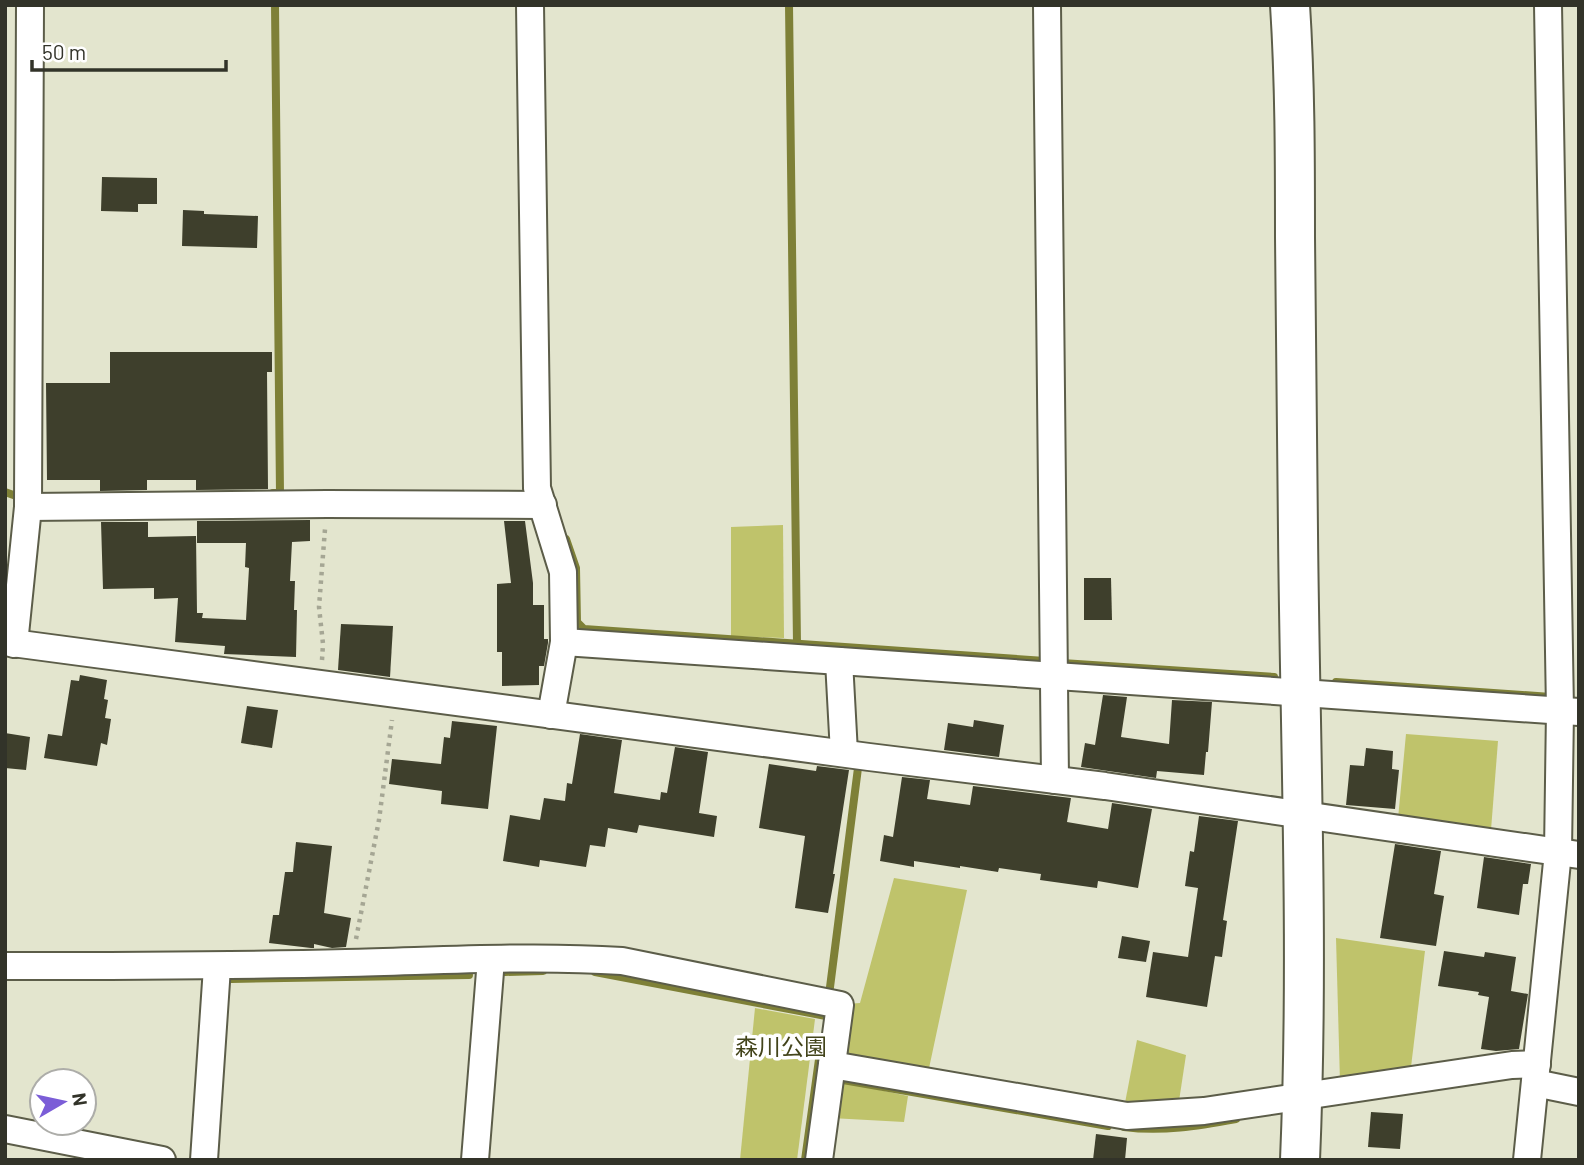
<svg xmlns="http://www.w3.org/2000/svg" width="1584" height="1165" font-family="Barlow,'Noto Sans JP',sans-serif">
<rect width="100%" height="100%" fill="#e3e5ce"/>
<!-- green -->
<g fill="#bfc36b">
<path d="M 783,525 L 784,638 L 731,636 L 731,527 Z"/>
<path d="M 1406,734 L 1498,741 L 1491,830 L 1398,819 Z"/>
<path d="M 894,878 L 967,890 L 928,1073 L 844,1059 L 846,1004 L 860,1003 Z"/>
<path d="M 1336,938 L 1425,951 L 1411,1067 L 1340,1082 Z"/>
<path d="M 755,1008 L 815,1019 L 797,1160 L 740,1160 Z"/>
<path d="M 1137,1040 L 1186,1055 L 1179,1101 L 1145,1107 L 1125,1103 Z"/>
<path d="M 837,1081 L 908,1096 L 904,1122 L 831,1118 Z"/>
</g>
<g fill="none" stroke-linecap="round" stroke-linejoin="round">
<!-- stream -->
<g stroke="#7e8037" stroke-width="8">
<path d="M 789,5 L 797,644"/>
<path d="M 5,492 L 19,497"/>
<path d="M 273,493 L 280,493 L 275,5"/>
<path d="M 566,539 L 576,568 L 577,622 L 584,629 L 1045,661"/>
<path d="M 1062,663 L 1274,677"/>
<path d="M 1336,682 L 1551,697"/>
<path d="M 505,972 L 543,971"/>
<path d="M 595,972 L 826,1016"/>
<path d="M 231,979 L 469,975"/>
<path d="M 829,995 L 858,768"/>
<path d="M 843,1080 L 1108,1126"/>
<path d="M 1124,1127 C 1162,1132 1198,1126 1236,1119"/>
<path d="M 805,1160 L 821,1045"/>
</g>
</g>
<!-- building -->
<g fill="#3e3f2c">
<path d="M 102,177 L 157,178 L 157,204 L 138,204 L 138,212 L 101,211 Z"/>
<path d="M 183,210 L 204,211 L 204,214 L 258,216 L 257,248 L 182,246 Z"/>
<path d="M 110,352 L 272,352 L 272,372 L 267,372 L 268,489 L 196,490 L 196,480 L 147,480 L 147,490 L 100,491 L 100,480 L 47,480 L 46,383 L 110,383 Z"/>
<path d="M 310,520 L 310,541 L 292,542 L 290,581 L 295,581 L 294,610 L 297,610 L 296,657 L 224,654 L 225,646 L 175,642 L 178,598 L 154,599 L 154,588 L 103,589 L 101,522 L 148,522 L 148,537 L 196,536 L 197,613 L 203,613 L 202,618 L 246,620 L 249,568 L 245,567 L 246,543 L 197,543 L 197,521 Z"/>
<path d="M 504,521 L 525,521 L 533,583 L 533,605 L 544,605 L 544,639 L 548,639 L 548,643 L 544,666 L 539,666 L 539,685 L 502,686 L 502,652 L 497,652 L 497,584 L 511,583 Z"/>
<path d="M 1084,578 L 1111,578 L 1112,620 L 1084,620 Z"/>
<path d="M 341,624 L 393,626 L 390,677 L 338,670 Z"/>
<path d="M 80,675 L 107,680 L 104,699 L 108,700 L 105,718 L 111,719 L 107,745 L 101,743 L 97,766 L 44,758 L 48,734 L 62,736 L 71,680 L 79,681 Z"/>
<path d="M 1103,695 L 1127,697 L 1121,737 L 1169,744 L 1172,700 L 1212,702 L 1208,752 L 1206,752 L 1204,775 L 1157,771 L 1156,778 L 1081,767 L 1085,743 L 1095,745 Z"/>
<path d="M 247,706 L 278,710 L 272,748 L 241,743 Z"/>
<path d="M 974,720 L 1004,725 L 999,757 L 944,750 L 948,723 L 973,727 Z"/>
<path d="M 452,721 L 497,726 L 488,809 L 441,804 L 442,791 L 389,784 L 392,759 L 441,764 L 444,737 L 450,738 Z"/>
<path d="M 5,733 L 30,737 L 26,770 L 5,768 Z"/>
<path d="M 580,734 L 622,740 L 614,793 L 660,800 L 661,792 L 667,793 L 675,747 L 708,752 L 699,813 L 717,816 L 714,837 L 639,825 L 637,833 L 608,828 L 605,847 L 590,845 L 586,867 L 540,860 L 539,867 L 503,861 L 510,815 L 540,820 L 544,798 L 565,801 L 567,783 L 572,784 Z"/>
<path d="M 1366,748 L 1393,751 L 1392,769 L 1399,770 L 1395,809 L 1346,805 L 1350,765 L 1364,766 Z"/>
<path d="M 769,764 L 816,771 L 817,766 L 849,770 L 833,874 L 835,874 L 828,913 L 795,908 L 805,836 L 759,828 Z"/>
<path d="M 902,777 L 930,780 L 927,799 L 970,805 L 973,786 L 1071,798 L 1067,822 L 1108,829 L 1112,803 L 1152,809 L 1138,888 L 1098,881 L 1097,888 L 1040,880 L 1041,874 L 999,868 L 998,872 L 960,866 L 960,868 L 914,861 L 914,867 L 880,861 L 884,835 L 893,837 Z"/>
<path d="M 1199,816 L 1238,821 L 1223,920 L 1227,921 L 1222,957 L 1215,956 L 1207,1007 L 1146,997 L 1153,952 L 1188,957 L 1198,888 L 1185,886 L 1190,851 L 1194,852 Z"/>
<path d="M 296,842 L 332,846 L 324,913 L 351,918 L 346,947 L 332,948 L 314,944 L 314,948 L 311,948 L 269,943 L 273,915 L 279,915 L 285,872 L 293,872 Z"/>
<path d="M 1395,844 L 1441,851 L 1434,894 L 1444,896 L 1436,946 L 1380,938 Z"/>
<path d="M 1484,857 L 1531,864 L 1528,884 L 1523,884 L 1519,915 L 1477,908 Z"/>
<path d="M 1122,936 L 1150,941 L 1146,962 L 1118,958 Z"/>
<path d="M 1444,951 L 1484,957 L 1485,952 L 1516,957 L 1511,991 L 1528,994 L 1519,1049 L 1496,1051 L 1481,1049 L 1489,997 L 1478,995 L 1479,992 L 1438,986 Z"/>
<path d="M 1371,1112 L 1403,1114 L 1400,1149 L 1368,1147 Z"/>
<path d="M 1096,1134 L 1127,1138 L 1125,1160 L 1093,1160 Z"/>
</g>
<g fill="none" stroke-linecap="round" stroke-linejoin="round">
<defs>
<g id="street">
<path d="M 530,5 L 537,488 L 563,572 L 564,642 L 551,715"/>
<path d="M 1047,5 L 1055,780"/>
<path d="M 28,507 L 327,504 L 543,505"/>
<path d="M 5,642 L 869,757 L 1105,786 L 1579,855"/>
<path d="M 564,642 L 1579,712"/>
<path d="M 14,644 L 28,507 L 30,5"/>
<path d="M 839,661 L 844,753"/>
<path d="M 5,966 C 119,966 232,966 346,963 C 438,961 530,955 622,961 L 840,1005 L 819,1160"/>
<path d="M 832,1065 L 1127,1116 L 1204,1111 L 1512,1065 L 1537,1064"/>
<path d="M 1535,1083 L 1579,1092"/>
<path d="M 5,1129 L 162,1160"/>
<path d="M 204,1160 L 217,967"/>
<path d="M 475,1160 L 491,959"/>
<path d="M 1527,1160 L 1558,852 L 1560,710 L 1548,5"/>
</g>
<path id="secondary" d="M 1290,5 C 1295,82 1295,160 1295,237 C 1296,336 1297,435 1298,533 C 1300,742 1309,951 1300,1160"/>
</defs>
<!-- street casing -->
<use href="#street" stroke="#5c5d49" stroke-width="30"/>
<!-- secondary casing -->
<use href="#secondary" stroke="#5c5d49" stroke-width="42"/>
<!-- path -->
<g stroke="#a5a694" stroke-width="4.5" stroke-dasharray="3.5 5" stroke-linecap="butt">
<path d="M 322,660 L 323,644 L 319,607 L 325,529"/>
<path d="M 356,939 L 379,820 L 392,720"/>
</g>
<!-- street -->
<use href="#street" stroke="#fff" stroke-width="26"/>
<!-- secondary -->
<use href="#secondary" stroke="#fff" stroke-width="38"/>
</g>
<g text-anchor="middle" stroke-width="7" stroke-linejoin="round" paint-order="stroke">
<!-- park labels -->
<g font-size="23" fill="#43441b" stroke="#fff">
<text x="781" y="1055">森川公園</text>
</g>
</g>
<!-- border -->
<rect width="1584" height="1165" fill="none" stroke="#323329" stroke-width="14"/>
<!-- north arrow -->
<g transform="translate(63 1102) rotate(81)"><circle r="33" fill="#ffffff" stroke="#adada9" stroke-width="2"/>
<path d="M0-5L12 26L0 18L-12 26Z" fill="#7b5dd7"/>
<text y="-10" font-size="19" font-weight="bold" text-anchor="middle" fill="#323329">N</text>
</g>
<!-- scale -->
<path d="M32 60v10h194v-10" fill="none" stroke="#323329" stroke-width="3.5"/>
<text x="42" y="60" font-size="21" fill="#323329" stroke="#ffffff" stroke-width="5" paint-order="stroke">50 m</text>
</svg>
